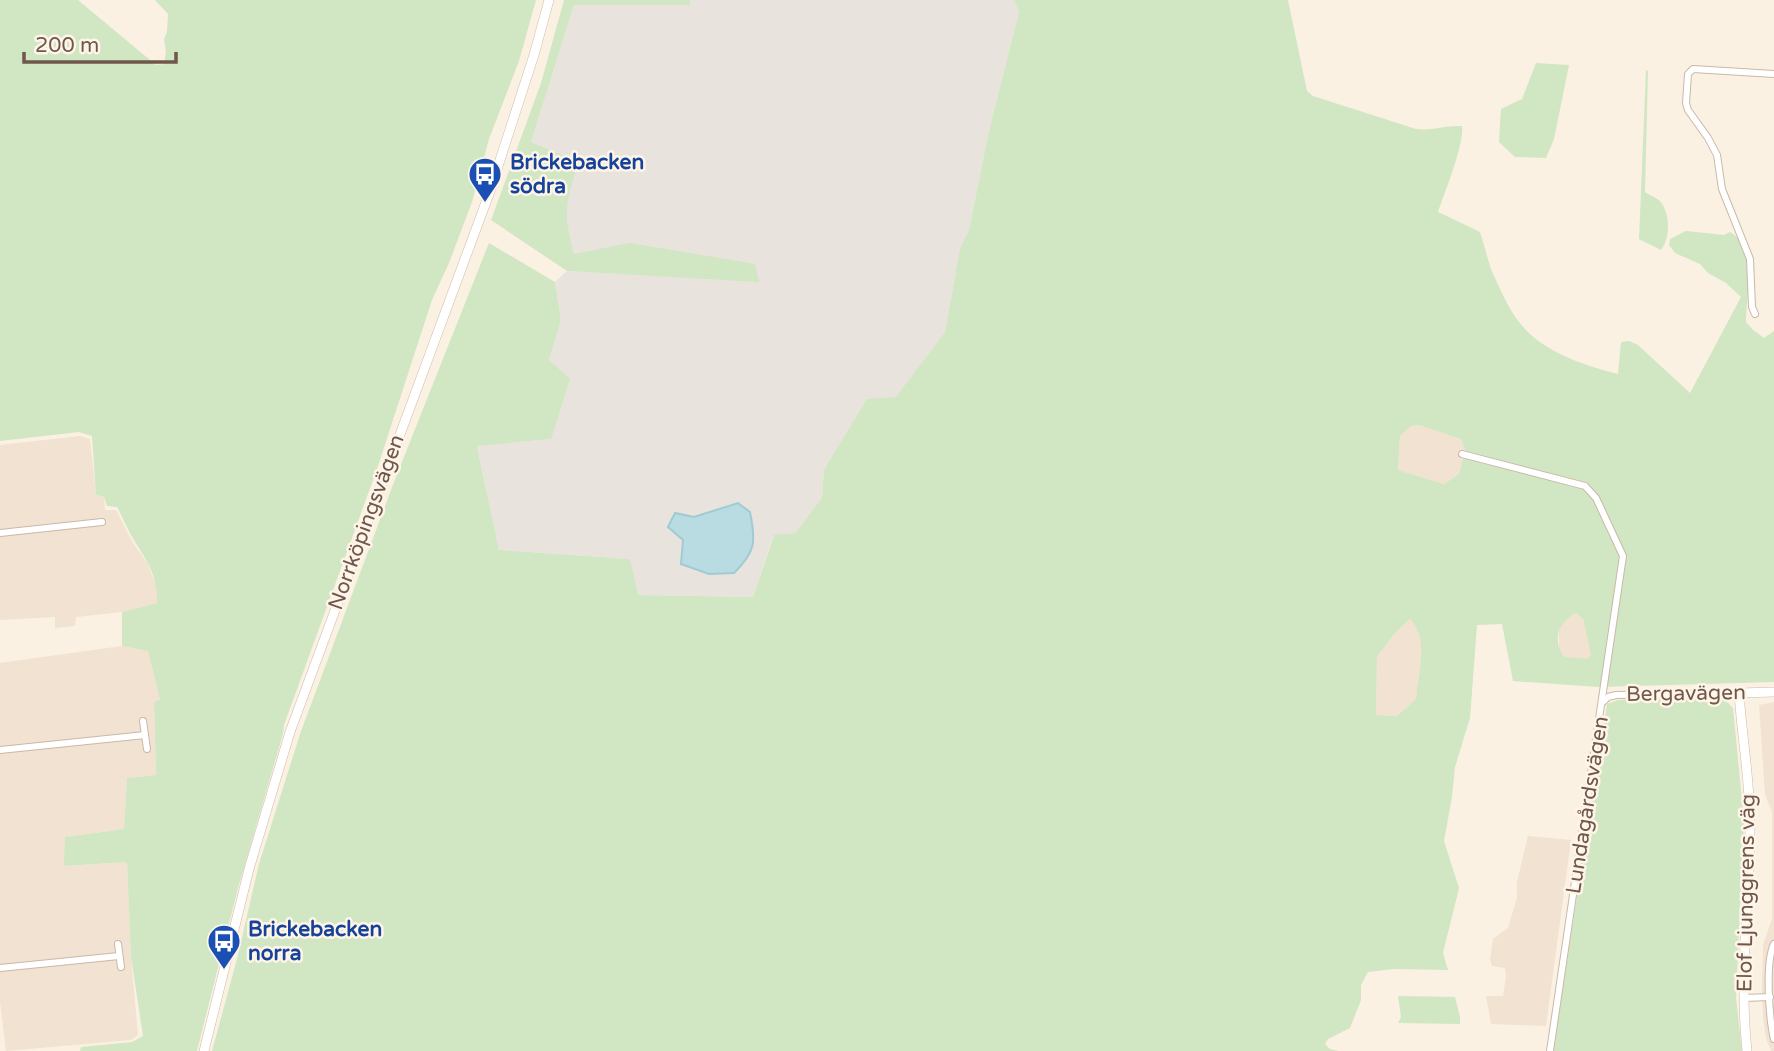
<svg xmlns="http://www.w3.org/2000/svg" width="1774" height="1051" font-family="'Varela Round',sans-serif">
<rect width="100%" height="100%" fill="#faf1e2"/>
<!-- residential -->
<g fill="#f1e2d1">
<path d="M 1419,425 L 1461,439 L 1465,450 L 1459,474 L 1444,484 L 1398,470 L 1400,436 L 1411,426 Z"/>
<path d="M 80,436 L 90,439 L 96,495 L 104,497 L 105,510 L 116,510 L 133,543 L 148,564 L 156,586 L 157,603 L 122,612 L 76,617 L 75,626 L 55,628 L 55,617 L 0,620 L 0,445 Z"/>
<path d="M 1576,613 L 1583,619 L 1591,655 L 1587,660 L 1564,657 L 1559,650 L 1559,628 L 1567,617 Z"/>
<path d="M 1410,619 L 1417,626 L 1423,652 L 1416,699 L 1397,716 L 1376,715 L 1377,657 L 1395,633 Z"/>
<path d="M 122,646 L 148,651 L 160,701 L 154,702 L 156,775 L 127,778 L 124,829 L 65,837 L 65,866 L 127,862 L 131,957 L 138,1035 L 131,1040 L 6,1051 L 0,1001 L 0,663 Z"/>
<path d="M 1774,702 L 1774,1051 L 1771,1051 L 1766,1038 L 1763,1017 L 1762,985 L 1763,945 L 1772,919 L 1772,812 L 1765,794 L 1759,705 Z"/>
<path d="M 1528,836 L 1571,840 L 1546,1026 L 1491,1024 L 1486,996 L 1503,996 L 1506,977 L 1505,968 L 1492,966 L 1490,959 L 1493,939 L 1508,928 L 1517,898 L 1517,882 Z"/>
</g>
<!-- industrial -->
<path fill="#e9e3dd" d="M 690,0 L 1014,0 L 1019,12 L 988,135 L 969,230 L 960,248 L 945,332 L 896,398 L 824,470 L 822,498 L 795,533 L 773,536 L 753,597 L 637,595 L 630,559 L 499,550 L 477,445 L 551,439 L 549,360 L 561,320 L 555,282 L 567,271 L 759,281 L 630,244 L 574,255 L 566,222 L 567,197 L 579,162 L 531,142 L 574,5 L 689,5 Z"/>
<!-- green -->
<g fill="#d1e6c2" fill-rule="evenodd">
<path d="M 0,0 L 78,0 L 156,65 L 164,64 L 166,51 L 164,39 L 167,32 L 168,14 L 155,0 L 536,0 L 519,61 L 489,139 L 472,202 L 449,263 L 432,300 L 377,469 L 284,725 L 283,734 L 238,888 L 197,1051 L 80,1051 L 81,1047 L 132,1042 L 143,1036 L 131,957 L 127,862 L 64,866 L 65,837 L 124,829 L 127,778 L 156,775 L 154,702 L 160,700 L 148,651 L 122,646 L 122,612 L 157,603 C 157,575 149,564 135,542 C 128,531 123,518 117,507 L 107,506 L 104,497 L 96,495 L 92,436 L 79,432 L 0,441 Z"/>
<path d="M 564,0 L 690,0 L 690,5 L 574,5 L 531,142 L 579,162 C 565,203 563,212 574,254 L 630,243 L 755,264 L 759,282 L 567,271 L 491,220 L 541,83 Z"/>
<path d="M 1014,0 L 1288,0 L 1307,91 L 1313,96 L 1416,129 C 1432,131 1445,125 1462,126 C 1464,146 1445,191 1438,212 L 1480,232 C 1484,244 1487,257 1491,269 C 1500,289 1510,314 1526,330 C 1547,353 1589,367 1618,374 L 1621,342 L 1629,341 L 1638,345 L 1690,393 L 1741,297 L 1726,283 L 1708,273 L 1700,264 L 1675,253 L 1669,245 L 1670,239 L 1686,231 L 1724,235 L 1730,232 C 1758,247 1746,295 1746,322 L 1753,330 L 1764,338 L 1774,331 L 1774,682 L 1599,687 L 1513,681 L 1502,624 L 1477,625 L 1470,718 L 1455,767 L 1452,797 L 1444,841 L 1459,888 L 1443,953 L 1448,970 L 1394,969 L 1368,972 L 1361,985 L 1361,1000 L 1350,1028 L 1328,1039 L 1325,1044 L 1330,1049 L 1339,1051 L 212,1051 L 237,959 L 259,864 L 300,734 L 394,482 L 489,243 L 555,282 L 561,320 L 549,360 L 570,379 L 551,439 L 477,446 L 499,550 L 630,559 L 638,595 L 753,597 L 774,535 L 795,533 L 822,498 L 824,470 L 867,399 L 896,397 L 945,332 L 960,248 L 969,230 L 988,135 L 1019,12 ZM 1419,425 L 1461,439 L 1465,450 L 1459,474 L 1444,484 L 1398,470 L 1400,436 L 1411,426 ZM 1576,613 L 1583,619 L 1591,655 L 1587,659 L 1564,657 C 1552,640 1558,622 1576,613 ZM 1410,619 C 1430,640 1418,673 1416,699 L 1397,716 L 1376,715 L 1377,657 L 1395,633 Z"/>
<path d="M 1536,63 L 1569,65 L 1554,139 L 1546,158 L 1515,157 L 1499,142 L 1501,109 L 1522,99 Z"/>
<path d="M 1646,70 L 1648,71 L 1645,192 C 1649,195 1657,198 1660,201 C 1670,213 1671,238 1661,250 L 1639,239 Z"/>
<path d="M 1721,696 L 1733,708 L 1744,821 L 1736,998 L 1742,1051 L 1553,1051 L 1607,704 L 1618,700 Z"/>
<path d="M 1398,996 L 1455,997 L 1460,1017 L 1460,1024 L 1398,1023 L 1401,1017 Z"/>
</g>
<!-- water -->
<path fill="#b8dce2" stroke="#9fcbd3" stroke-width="2" d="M 738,503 L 750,512 C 756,542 756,551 734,573 L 709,574 L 681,564 L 683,540 L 668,527 L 675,513 L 694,517 Z"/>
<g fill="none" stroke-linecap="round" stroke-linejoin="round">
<defs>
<g id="street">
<path d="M 1755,314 L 1752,307 L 1750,259 L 1722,189 L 1717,155 L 1708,138 L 1688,110 L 1686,103 L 1688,74 L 1693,69 L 1774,74"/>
<path d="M 1462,454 L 1585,486 L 1596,498 L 1623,556 L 1550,1051"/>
<path d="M 0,533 L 102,522"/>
<path d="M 1603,702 L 1608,697 L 1616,695 L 1739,693"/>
<path d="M 143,721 L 147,749"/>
<path d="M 0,750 L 145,735"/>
<path d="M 118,944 L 121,967"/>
<path d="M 1774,944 C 1765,962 1769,1018 1774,1039"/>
<path d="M 0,968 L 119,956"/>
<path d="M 1744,998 L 1770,997"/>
</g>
<g id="secondary">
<path d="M 204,1051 L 249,869 L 290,732 L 489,194 L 534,55 L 549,0"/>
<path d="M 1747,1051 C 1739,977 1749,905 1750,832 C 1751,785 1742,739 1739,693 L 1774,692"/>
</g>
</defs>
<!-- street casing -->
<use href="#street" stroke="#cab8aa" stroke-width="8"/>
<!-- secondary casing -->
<use href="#secondary" stroke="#cfbaaa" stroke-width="10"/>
<!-- street -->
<use href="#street" stroke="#fff" stroke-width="6"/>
<!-- secondary -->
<use href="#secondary" stroke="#fff" stroke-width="9"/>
</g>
<!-- icons -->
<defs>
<symbol id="bus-pin" viewBox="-11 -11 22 30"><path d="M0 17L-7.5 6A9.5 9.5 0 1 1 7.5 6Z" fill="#1a4fb4" stroke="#fef5e8"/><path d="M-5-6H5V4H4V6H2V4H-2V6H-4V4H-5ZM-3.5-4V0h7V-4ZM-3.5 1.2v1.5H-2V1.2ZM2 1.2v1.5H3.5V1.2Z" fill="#fff"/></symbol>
</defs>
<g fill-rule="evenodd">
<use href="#bus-pin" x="466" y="155" width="38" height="52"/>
<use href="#bus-pin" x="205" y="922" width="38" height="52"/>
</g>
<g text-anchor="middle" stroke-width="5" stroke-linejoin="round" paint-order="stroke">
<!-- transit labels -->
<g font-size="21" font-weight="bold" fill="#164399" stroke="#fef5e8" text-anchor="start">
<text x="510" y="169">Brickebacken<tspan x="510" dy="24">södra</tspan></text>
<text x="248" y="936">Brickebacken<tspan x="248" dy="24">norra</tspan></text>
</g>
<!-- street labels -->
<g font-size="21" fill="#70574b" stroke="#fef5e8">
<text transform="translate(366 522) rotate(-70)" y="7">Norrköpingsvägen</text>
<text transform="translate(1686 693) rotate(-1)" y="7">Bergavägen</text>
<text transform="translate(1587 805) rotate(-81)" y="7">Lundagårdsvägen</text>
<text transform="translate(1746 893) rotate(-89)" y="7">Elof Ljunggrens väg</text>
</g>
</g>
<!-- scale -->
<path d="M24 52v10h152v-10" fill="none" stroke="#70574b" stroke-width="3.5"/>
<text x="35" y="52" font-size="21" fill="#70574b" stroke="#fef5e8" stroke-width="5" paint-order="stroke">200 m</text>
</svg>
